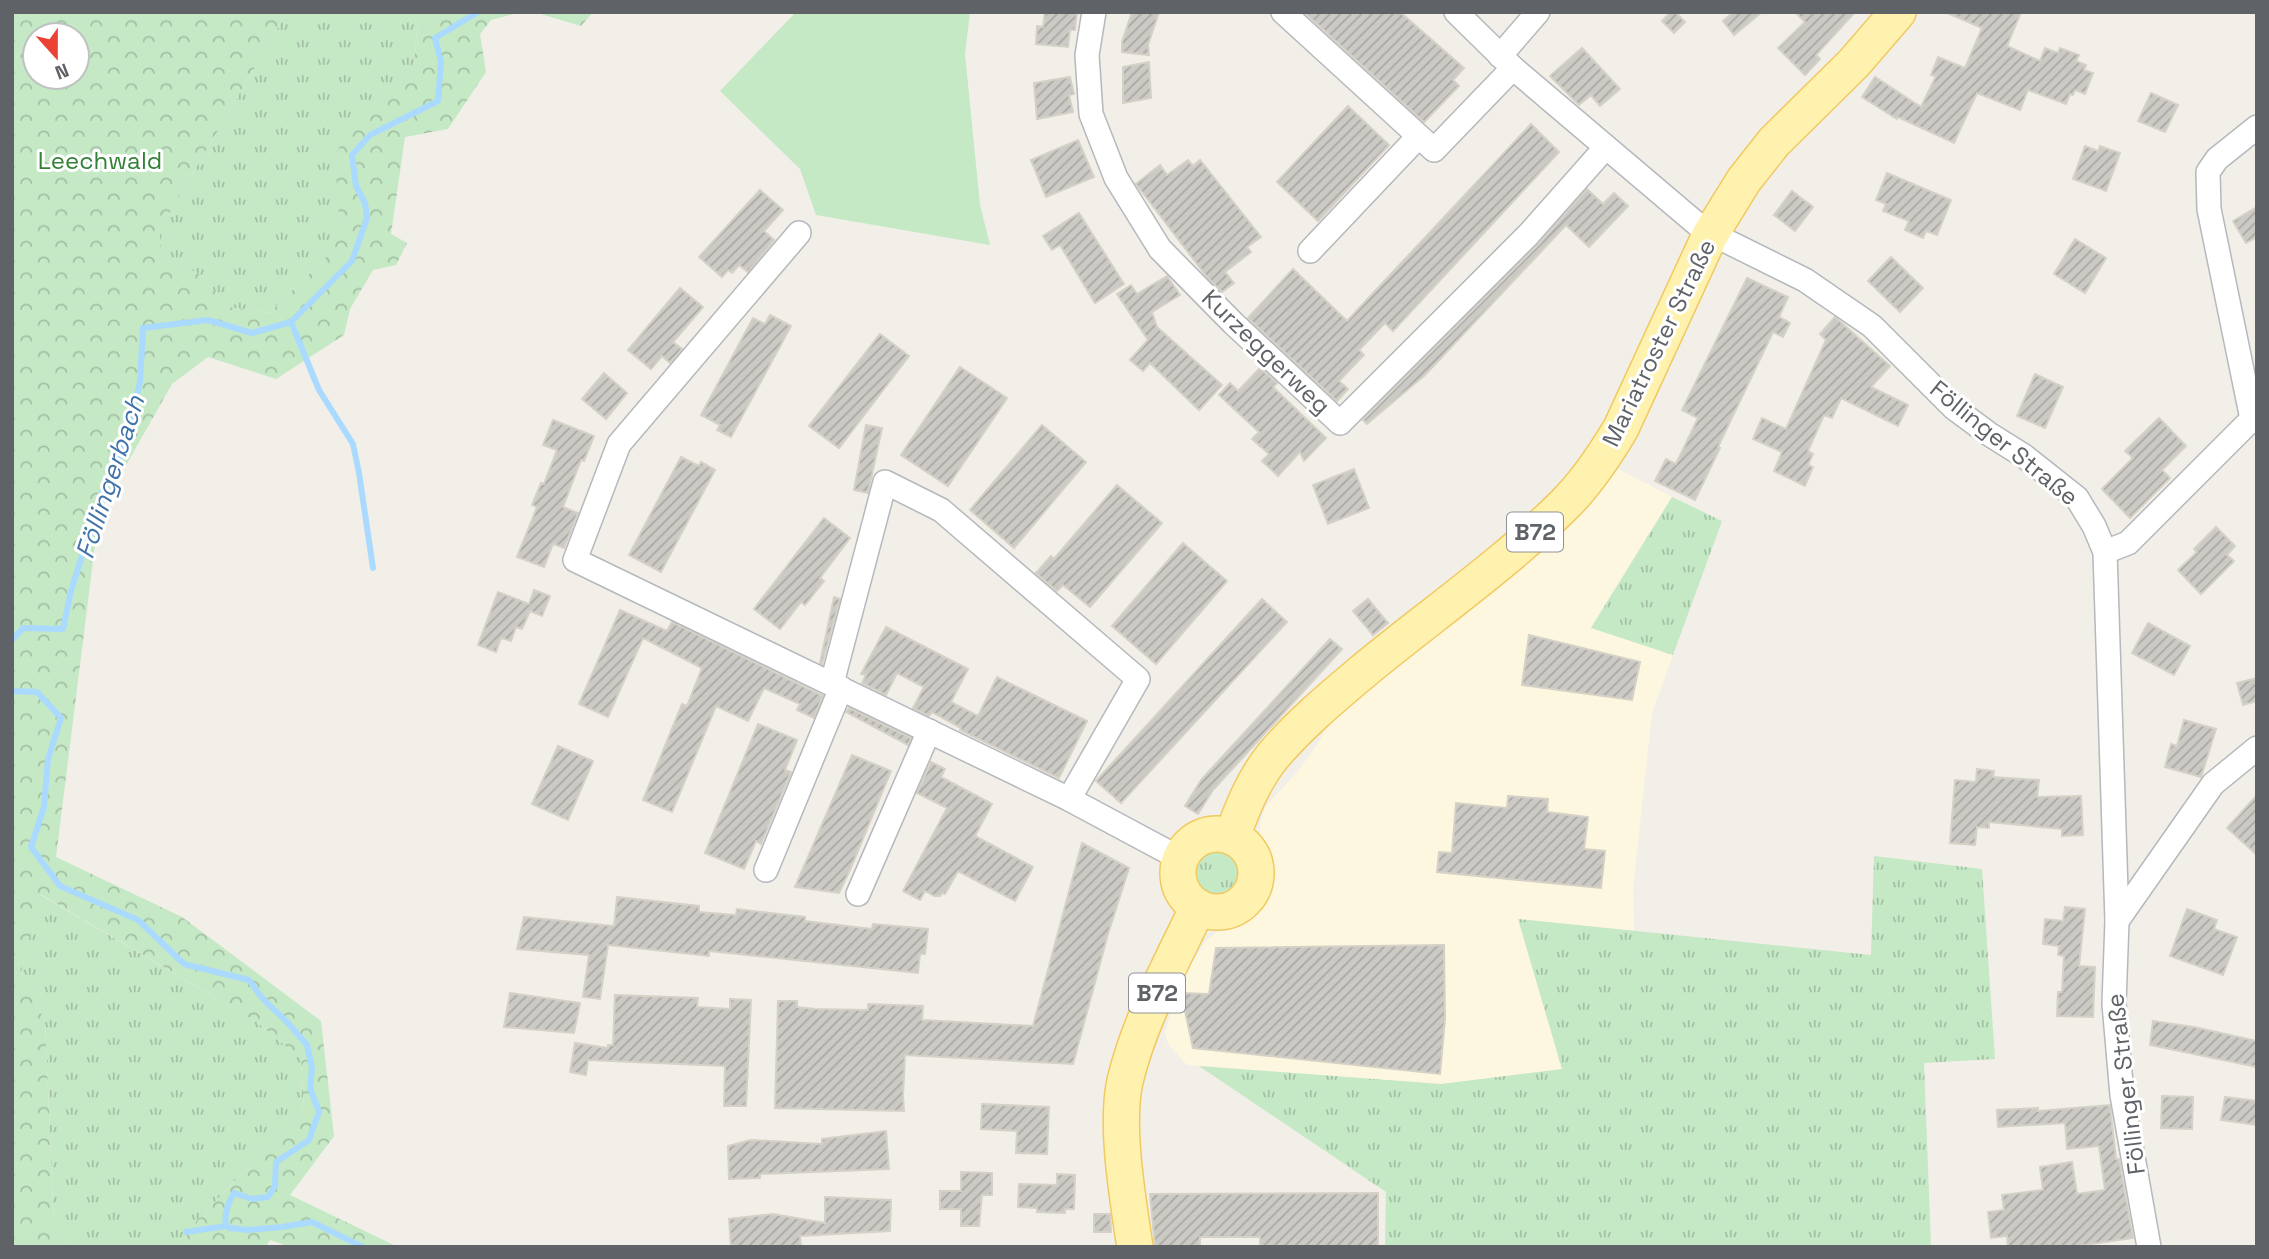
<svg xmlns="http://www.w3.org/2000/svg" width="2269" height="1259" font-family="'Space Grotesk',sans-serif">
<defs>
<pattern id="grass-tufts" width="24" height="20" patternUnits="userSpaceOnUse" patternTransform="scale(1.75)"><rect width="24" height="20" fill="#c5e8c5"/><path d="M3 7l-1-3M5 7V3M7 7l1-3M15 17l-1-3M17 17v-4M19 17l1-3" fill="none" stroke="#a3c0a4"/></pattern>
<pattern id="forest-crowns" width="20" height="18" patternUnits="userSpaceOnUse" patternTransform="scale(1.75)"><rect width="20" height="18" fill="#c5e8c5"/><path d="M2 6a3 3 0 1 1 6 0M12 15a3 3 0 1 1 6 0" fill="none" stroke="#a3c0a4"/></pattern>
<pattern id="building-hatch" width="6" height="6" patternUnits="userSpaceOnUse" patternTransform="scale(1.75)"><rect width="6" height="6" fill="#cccac5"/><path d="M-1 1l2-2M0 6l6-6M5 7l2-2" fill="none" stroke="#a9a8a4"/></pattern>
</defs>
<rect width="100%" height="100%" fill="#f1efe8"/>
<!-- commercial -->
<path fill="#fef7e0" d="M 1614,467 L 1672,497 L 1591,627 L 1673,655 L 1652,713 L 1633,889 L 1634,931 L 1519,920 L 1562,1069 L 1441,1084 L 1187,1065 L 1168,1044 L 1165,1034 L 1178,983 L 1206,941 L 1218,931 L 1249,915 L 1262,845 L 1260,837 L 1260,823 L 1266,806 L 1299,770 L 1319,742 L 1332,715 Z"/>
<!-- grass -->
<g fill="url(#grass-tufts)">
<path d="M 287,12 L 432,12 L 417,27 L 414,67 L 401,82 L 383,90 L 336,154 L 339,222 L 325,259 L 269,313 L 229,307 L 199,274 L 161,255 L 159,231 Z"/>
<path d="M 1672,497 L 1722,521 L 1673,655 L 1591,628 Z"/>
<path d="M 1215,844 C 1271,849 1242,923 1204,899 C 1195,893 1191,888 1187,878 L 1206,846 Z"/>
<path d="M 1874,856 L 1982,869 L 1995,1059 L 1924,1063 L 1931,1247 L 1385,1247 L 1386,1192 L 1199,1066 L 1441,1084 L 1562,1069 L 1518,919 L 1871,955 Z"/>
<path d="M 39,894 L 257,1022 L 301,1059 L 304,1109 L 186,1232 L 187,1247 L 74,1247 L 54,1225 L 45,1021 L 21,972 Z"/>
</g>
<!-- forest -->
<g fill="url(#forest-crowns)" fill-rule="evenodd">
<path d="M 12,12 L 287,12 L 159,231 L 162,255 L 199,274 L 229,307 L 269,313 L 325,259 L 339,222 L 335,154 L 383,90 L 401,82 L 414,67 L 417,27 L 432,12 L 521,12 L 491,20 L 480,34 L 486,72 L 448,129 L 405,137 L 391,234 L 407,243 L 396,265 L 373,270 L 350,309 L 344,335 L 276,379 L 208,357 L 172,384 L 99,513 L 56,857 L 182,917 L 321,1021 L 334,1136 L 290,1195 L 398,1247 L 290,1247 L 270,1240 L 266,1247 L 187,1247 L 186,1232 L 304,1109 L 301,1059 L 257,1022 L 40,894 L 21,972 L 45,1021 L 54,1225 L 74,1247 L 12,1247 ZM 77,35 L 77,77 L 35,77 L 35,35 Z"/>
<path d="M 534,12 L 593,12 L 581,26 Z"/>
</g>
<!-- green -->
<path fill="#c5e8c5" d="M 796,12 L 970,12 L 965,54 L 980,205 L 990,245 L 816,215 L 800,169 L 720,91 Z"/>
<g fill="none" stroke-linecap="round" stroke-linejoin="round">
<!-- stream -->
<g stroke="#aadaff" stroke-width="6">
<path d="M 291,322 L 319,390 L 353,444 L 359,473 L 373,568"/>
<path d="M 12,640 L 23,628 L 63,629 L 71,591 L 86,543 L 99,513 L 102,491 L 116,469 L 130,425 L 140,382 L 143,328 L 208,320 L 252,333 L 291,322 L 352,261 L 367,218 L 365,203 L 356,186 L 352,155 L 370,135 L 438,101 L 441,62 L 435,38 L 478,12"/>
<path d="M 12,691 L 37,692 L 61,718 L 48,759 L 44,807 L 31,847 L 60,886 L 138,920 L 184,964 L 249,980 L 262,998 L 288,1023 L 307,1045 L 312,1068 L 310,1088 L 319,1112 L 309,1140 L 276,1162 L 275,1186 L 268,1197 L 252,1199 L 234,1193 C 228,1202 224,1215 226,1226 L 230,1228 L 248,1230 L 282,1227 L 312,1222 L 363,1247"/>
<path d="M 186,1232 L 226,1226"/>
</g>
</g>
<!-- building -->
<g fill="url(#building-hatch)" stroke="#d6d1c6" stroke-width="2">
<path d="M 1045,12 L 1077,12 L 1075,30 L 1070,30 L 1068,47 L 1036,44 L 1037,26 L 1043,27 Z"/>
<path d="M 1132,12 L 1159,12 L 1148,45 L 1149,55 L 1122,52 L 1122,42 Z"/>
<path d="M 1304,12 L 1400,12 L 1464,68 L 1453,80 L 1459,86 L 1424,122 Z"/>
<path d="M 1671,12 L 1675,12 L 1685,22 L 1674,33 L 1662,21 Z"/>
<path d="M 1734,12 L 1762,12 L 1734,35 L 1723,21 Z"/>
<path d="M 1795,12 L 1855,12 L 1816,55 L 1820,59 L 1805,75 L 1778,48 L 1805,22 Z"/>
<path d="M 1945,12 L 2021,12 L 2007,46 L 2040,61 L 2045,48 L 2058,53 L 2060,48 L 2079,55 L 2076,61 L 2086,65 L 2084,70 L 2093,73 L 2085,94 L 2075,90 L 2073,95 L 2070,94 L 2066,104 L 2028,90 L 2020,110 L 1977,93 L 1954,143 L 1898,117 L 1897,119 L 1862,97 L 1875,77 L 1921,107 L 1936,76 L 1931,75 L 1938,57 L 1965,68 L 1982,28 Z"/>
<path d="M 1582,48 L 1620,89 L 1600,106 L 1591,95 L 1579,105 L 1550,76 Z"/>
<path d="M 1149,62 L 1151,98 L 1123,103 L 1123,67 Z"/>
<path d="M 1070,77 L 1074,94 L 1069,95 L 1073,112 L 1037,119 L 1034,83 Z"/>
<path d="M 2151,93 L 2178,105 L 2165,132 L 2138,121 Z"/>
<path d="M 1348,106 L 1389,145 L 1318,221 L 1277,182 Z"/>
<path d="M 1531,124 L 1559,152 L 1393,331 L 1385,323 L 1359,350 L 1364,355 L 1339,381 L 1348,389 L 1337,401 L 1248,318 L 1293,269 L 1347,321 Z"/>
<path d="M 1078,140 L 1094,177 L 1046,197 L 1031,160 Z"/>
<path d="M 2085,146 L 2098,151 L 2100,146 L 2120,153 L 2106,191 L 2073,179 Z"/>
<path d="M 1188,160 L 1193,166 L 1200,160 L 1261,237 L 1247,247 L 1251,252 L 1225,272 L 1234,283 L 1222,292 L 1207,277 L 1136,184 L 1160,165 L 1167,175 Z"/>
<path d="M 1887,173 L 1951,200 L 1937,235 L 1926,231 L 1923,238 L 1905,230 L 1909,221 L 1883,211 L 1886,204 L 1876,200 Z"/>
<path d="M 1587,189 L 1603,204 L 1614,193 L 1628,206 L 1589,247 L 1566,225 L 1425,375 L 1367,424 L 1363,420 L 1539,244 Z"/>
<path d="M 760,190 L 783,210 L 764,231 L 774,240 L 748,272 L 739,265 L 732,273 L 728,270 L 722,277 L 699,257 Z"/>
<path d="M 1792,191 L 1813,207 L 1795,231 L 1774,215 Z"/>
<path d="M 2257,207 L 2257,237 L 2246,243 L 2233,221 Z"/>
<path d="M 1079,213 L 1124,284 L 1095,303 L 1060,245 L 1052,250 L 1043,236 Z"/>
<path d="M 2075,239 L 2106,258 L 2085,293 L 2054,274 Z"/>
<path d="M 1891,257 L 1923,288 L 1900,312 L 1868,281 Z"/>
<path d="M 1167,276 L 1180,295 L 1152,312 L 1157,327 L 1222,385 L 1199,410 L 1150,363 L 1143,371 L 1130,360 L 1148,340 L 1117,294 L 1131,285 L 1137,294 Z"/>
<path d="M 1747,278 L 1788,297 L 1779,317 L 1790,323 L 1783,337 L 1773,332 L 1718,447 L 1720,448 L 1695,500 L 1655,481 L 1666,459 L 1676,464 L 1698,418 L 1682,410 Z"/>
<path d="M 680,288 L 703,307 L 673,342 L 682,349 L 670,363 L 662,356 L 651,369 L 628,350 Z"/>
<path d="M 770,315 L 791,326 L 731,437 L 717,430 L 720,425 L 701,415 L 753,318 L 765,324 Z"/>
<path d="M 1835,317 L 1890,366 L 1871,387 L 1908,405 L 1898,426 L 1841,398 L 1832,418 L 1824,415 L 1808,451 L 1813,454 L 1808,465 L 1813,467 L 1805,486 L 1774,471 L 1782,452 L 1753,439 L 1762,418 L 1786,429 L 1826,340 L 1820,334 Z"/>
<path d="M 880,334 L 909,356 L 839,448 L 809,426 Z"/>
<path d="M 960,367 L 1007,398 L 948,486 L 901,455 Z"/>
<path d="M 1260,368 L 1277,383 L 1273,387 L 1326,438 L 1304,461 L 1300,452 L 1278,476 L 1262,461 L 1269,454 L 1252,439 L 1259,432 L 1219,395 L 1230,383 L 1238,391 Z"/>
<path d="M 604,373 L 627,393 L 606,419 L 582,399 Z"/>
<path d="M 2035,374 L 2063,387 L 2045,428 L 2017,416 Z"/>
<path d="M 2159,418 L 2186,446 L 2162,470 L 2170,478 L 2130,518 L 2102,489 L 2133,458 L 2125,451 Z"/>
<path d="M 553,420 L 594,436 L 584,461 L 581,460 L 563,507 L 578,513 L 564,548 L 553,544 L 544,567 L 517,557 L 537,507 L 532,505 L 541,483 L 544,484 L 557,450 L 543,445 Z"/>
<path d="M 866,425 L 882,428 L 868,493 L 854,490 Z"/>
<path d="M 1042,425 L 1086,462 L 1014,548 L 970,510 Z"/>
<path d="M 681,457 L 699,466 L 701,462 L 715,470 L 661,572 L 629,555 Z"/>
<path d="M 1354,469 L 1369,508 L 1328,524 L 1313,485 Z"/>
<path d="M 1117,485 L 1162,523 L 1090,607 L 1063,585 L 1057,591 L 1036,573 L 1051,556 L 1054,559 Z"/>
<path d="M 824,518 L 850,538 L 820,578 L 824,581 L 805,605 L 801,602 L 780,629 L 754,609 Z"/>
<path d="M 2216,527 L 2235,546 L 2227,555 L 2234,561 L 2201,594 L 2178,570 L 2197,552 L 2194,549 Z"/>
<path d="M 1183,543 L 1227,581 L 1156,664 L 1112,626 Z"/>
<path d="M 534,590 L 550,596 L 542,616 L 530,611 L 522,629 L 516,627 L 511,641 L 501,638 L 496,652 L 478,645 L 498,592 L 529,604 Z"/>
<path d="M 834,597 L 840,599 L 822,664 L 820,663 Z"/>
<path d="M 1262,599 L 1287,622 L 1121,803 L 1096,781 Z"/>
<path d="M 1368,599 L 1388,623 L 1373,635 L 1353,611 Z"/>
<path d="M 620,610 L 667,631 L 672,622 L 823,696 L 814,718 L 797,710 L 800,704 L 764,688 L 748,721 L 716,706 L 672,812 L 643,800 L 682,704 L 687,706 L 702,668 L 643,638 L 608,717 L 579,704 Z"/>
<path d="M 2148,623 L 2190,646 L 2174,675 L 2132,653 Z"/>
<path d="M 886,627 L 968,669 L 951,702 L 978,716 L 997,677 L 1087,721 L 1059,778 L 960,730 L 961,728 L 932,712 L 929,716 L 913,708 L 924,687 L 897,673 L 886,695 L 862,683 L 866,675 L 861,674 Z"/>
<path d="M 1529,635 L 1640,662 L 1632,700 L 1522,685 Z"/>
<path d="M 1330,639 L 1342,649 L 1213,790 L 1198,814 L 1185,806 L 1201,780 Z"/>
<path d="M 2257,678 L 2257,701 L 2243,705 L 2237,683 Z"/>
<path d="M 849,708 L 911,738 L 908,745 L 846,712 Z"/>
<path d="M 2184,720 L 2216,729 L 2201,777 L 2165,767 L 2171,744 L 2177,746 Z"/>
<path d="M 758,724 L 797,740 L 785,770 L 791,772 L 761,844 L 756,841 L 744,869 L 705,853 Z"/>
<path d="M 558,746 L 593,761 L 568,820 L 532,804 Z"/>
<path d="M 852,755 L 891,771 L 850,870 L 839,893 L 795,887 Z"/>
<path d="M 931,762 L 945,769 L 941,777 L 992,804 L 975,836 L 1033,867 L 1015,901 L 958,871 L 945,894 L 942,893 L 940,896 L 934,896 L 925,891 L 920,900 L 903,891 L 947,808 L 917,793 Z"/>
<path d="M 1977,769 L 1994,771 L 1993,777 L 2039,780 L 2037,797 L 2081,796 L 2083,835 L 2062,836 L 2062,829 L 1989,822 L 1989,828 L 1977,827 L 1975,845 L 1950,843 L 1955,780 L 1976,782 Z"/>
<path d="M 2257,795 L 2257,855 L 2227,828 Z"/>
<path d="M 1508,796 L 1548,799 L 1547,812 L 1588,817 L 1584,849 L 1605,851 L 1601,888 L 1437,872 L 1439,852 L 1452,853 L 1456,803 L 1507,808 Z"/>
<path d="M 1082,843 L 1129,868 L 1108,934 L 1073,1064 L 905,1055 L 903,1096 L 904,1111 L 775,1108 L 778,1001 L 797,1001 L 797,1007 L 815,1009 L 868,1010 L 868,1004 L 923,1006 L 922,1020 L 1033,1026 Z"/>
<path d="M 617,897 L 699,906 L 699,912 L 736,915 L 737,909 L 805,917 L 805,921 L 872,929 L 873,924 L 928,929 L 925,954 L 920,954 L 918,973 L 709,951 L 709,956 L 608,945 L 600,999 L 583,997 L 589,955 L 517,949 L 524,917 L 614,926 Z"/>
<path d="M 2065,907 L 2085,909 L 2079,966 L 2095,967 L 2093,1017 L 2057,1016 L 2058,992 L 2062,992 L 2064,956 L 2058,955 L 2059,946 L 2043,944 L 2045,919 L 2063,921 Z"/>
<path d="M 2187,909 L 2217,920 L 2214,929 L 2237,937 L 2223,975 L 2170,956 Z"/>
<path d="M 1444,945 L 1445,1019 L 1440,1074 L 1193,1048 L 1181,993 L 1209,994 L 1216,948 Z"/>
<path d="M 510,993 L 580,1003 L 574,1033 L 504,1027 Z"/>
<path d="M 615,995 L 698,998 L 697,1007 L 730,1009 L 730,999 L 751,1000 L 746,1106 L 724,1106 L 725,1066 L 588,1060 L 586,1075 L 570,1072 L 575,1043 L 608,1048 L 608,1045 L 613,1045 Z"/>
<path d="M 2153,1021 L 2194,1027 L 2257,1041 L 2257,1067 L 2150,1045 Z"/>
<path d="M 2162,1096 L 2193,1097 L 2192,1129 L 2161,1128 Z"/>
<path d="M 2225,1097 L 2257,1101 L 2257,1125 L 2221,1120 Z"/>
<path d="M 982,1104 L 1049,1107 L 1047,1154 L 1016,1153 L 1017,1131 L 981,1129 Z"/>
<path d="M 2110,1105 L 2116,1159 L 2119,1159 L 2133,1238 L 2071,1247 L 2008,1247 L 2007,1236 L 1991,1238 L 1988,1212 L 2004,1210 L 2002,1195 L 2043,1190 L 2040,1167 L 2072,1162 L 2077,1194 L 2105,1190 L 2099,1146 L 2067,1149 L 2065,1123 L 1998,1127 L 1997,1110 L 2038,1108 L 2038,1111 Z"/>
<path d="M 886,1131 L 889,1169 L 760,1174 L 760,1178 L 729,1179 L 728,1146 L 751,1140 L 822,1144 L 822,1139 Z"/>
<path d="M 961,1172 L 992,1173 L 992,1195 L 982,1195 L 979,1226 L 961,1226 L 961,1209 L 940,1209 L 940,1191 L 961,1191 Z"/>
<path d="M 1057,1174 L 1075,1175 L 1074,1209 L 1065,1209 L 1065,1213 L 1037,1212 L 1037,1208 L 1018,1207 L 1019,1184 L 1057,1185 Z"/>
<path d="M 1378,1193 L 1378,1247 L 1260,1247 L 1260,1237 L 1200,1237 L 1200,1247 L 1155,1247 L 1150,1194 Z"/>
<path d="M 825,1197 L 891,1200 L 890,1231 L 800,1236 L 801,1247 L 731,1247 L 729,1219 L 773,1214 L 825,1223 Z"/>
<path d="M 1094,1214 L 1110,1214 L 1111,1232 L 1094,1232 Z"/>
</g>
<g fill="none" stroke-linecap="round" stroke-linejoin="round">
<defs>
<g id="street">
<path d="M 1094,12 L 1087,55 L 1091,114 L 1116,178 L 1160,249 L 1233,323 L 1340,423 L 1529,234 L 1606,147"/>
<path d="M 1283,12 L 1434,150 L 1513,68"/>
<path d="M 1456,12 L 1513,68 L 1704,230 L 1805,280 L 1872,326 L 1954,408 L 1989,434 L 2024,456 L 2077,498 L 2094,526 L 2105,552 L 2117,921 L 2114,1004 L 2122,1095 L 2149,1247"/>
<path d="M 1500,56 L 1538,12"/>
<path d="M 799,233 L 619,444 L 575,560 L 1069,799 L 1181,859"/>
<path d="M 1310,251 L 1418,137"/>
<path d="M 2105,552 L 2128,543 L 2252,419 L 2209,209 L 2208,172 L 2217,159 L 2257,127"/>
<path d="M 832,683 L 885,482 L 941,510 L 1138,679 L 1069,799"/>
<path d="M 766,870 L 841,688"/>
<path d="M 858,894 L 929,731"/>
<path d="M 2117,921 L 2213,784 L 2257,748"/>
</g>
<g id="primary">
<circle cx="1217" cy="873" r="39"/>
<path d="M 1232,837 C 1242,809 1253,781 1272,757 C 1298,726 1330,699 1361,673 C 1427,618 1504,565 1565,504 C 1587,482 1605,455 1621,428 L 1710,235 L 1744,180 L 1774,142 L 1854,63 L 1898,12"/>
<path d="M 1135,1247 C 1128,1201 1115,1125 1125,1081 C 1140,1019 1171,964 1198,907"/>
</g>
</defs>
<!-- street casing -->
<use href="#street" stroke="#b5b8bc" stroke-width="26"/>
<!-- primary casing -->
<use href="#primary" stroke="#f2c960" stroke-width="38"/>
<!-- street -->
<use href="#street" stroke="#fff" stroke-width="23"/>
<!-- primary -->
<use href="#primary" stroke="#fff2af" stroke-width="35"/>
</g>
<g text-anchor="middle" stroke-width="6" stroke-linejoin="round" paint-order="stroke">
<!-- shield labels -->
<g fill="#fff" stroke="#8f9295" stroke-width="2">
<rect x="1507" y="512.5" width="56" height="39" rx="5"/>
<rect x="1129" y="973.5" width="56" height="39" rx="5"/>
</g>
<g font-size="23" font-weight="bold" fill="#5f6368">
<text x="1535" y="540">B72</text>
<text x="1157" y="1001">B72</text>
</g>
<!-- park labels -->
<g font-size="24" fill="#348238" stroke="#fff">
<text x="100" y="169">Leechwald</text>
</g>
<!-- street labels -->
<g font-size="24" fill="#5f6368" stroke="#fff">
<text transform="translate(1659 343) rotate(-64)" y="8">Mariatroster Straße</text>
<text transform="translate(1266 352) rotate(44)" y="8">Kurzeggerweg</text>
<text transform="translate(2004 443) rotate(39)" y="8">Föllinger Straße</text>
<text transform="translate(2126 1084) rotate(-97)" y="8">Föllinger Straße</text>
</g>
<!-- water labels -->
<g font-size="26" font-style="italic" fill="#4174aa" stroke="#fff">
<text transform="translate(110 477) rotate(-72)" y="9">Föllingerbach</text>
</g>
</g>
<!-- border -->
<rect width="2269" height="1259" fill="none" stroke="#5f6368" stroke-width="28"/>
<!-- north arrow -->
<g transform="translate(56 56) rotate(159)"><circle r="33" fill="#ffffff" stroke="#bfc1c3" stroke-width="2"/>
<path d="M0-5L12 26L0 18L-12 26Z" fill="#ea4335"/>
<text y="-10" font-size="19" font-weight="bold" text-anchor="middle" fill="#5f6368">N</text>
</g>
</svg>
